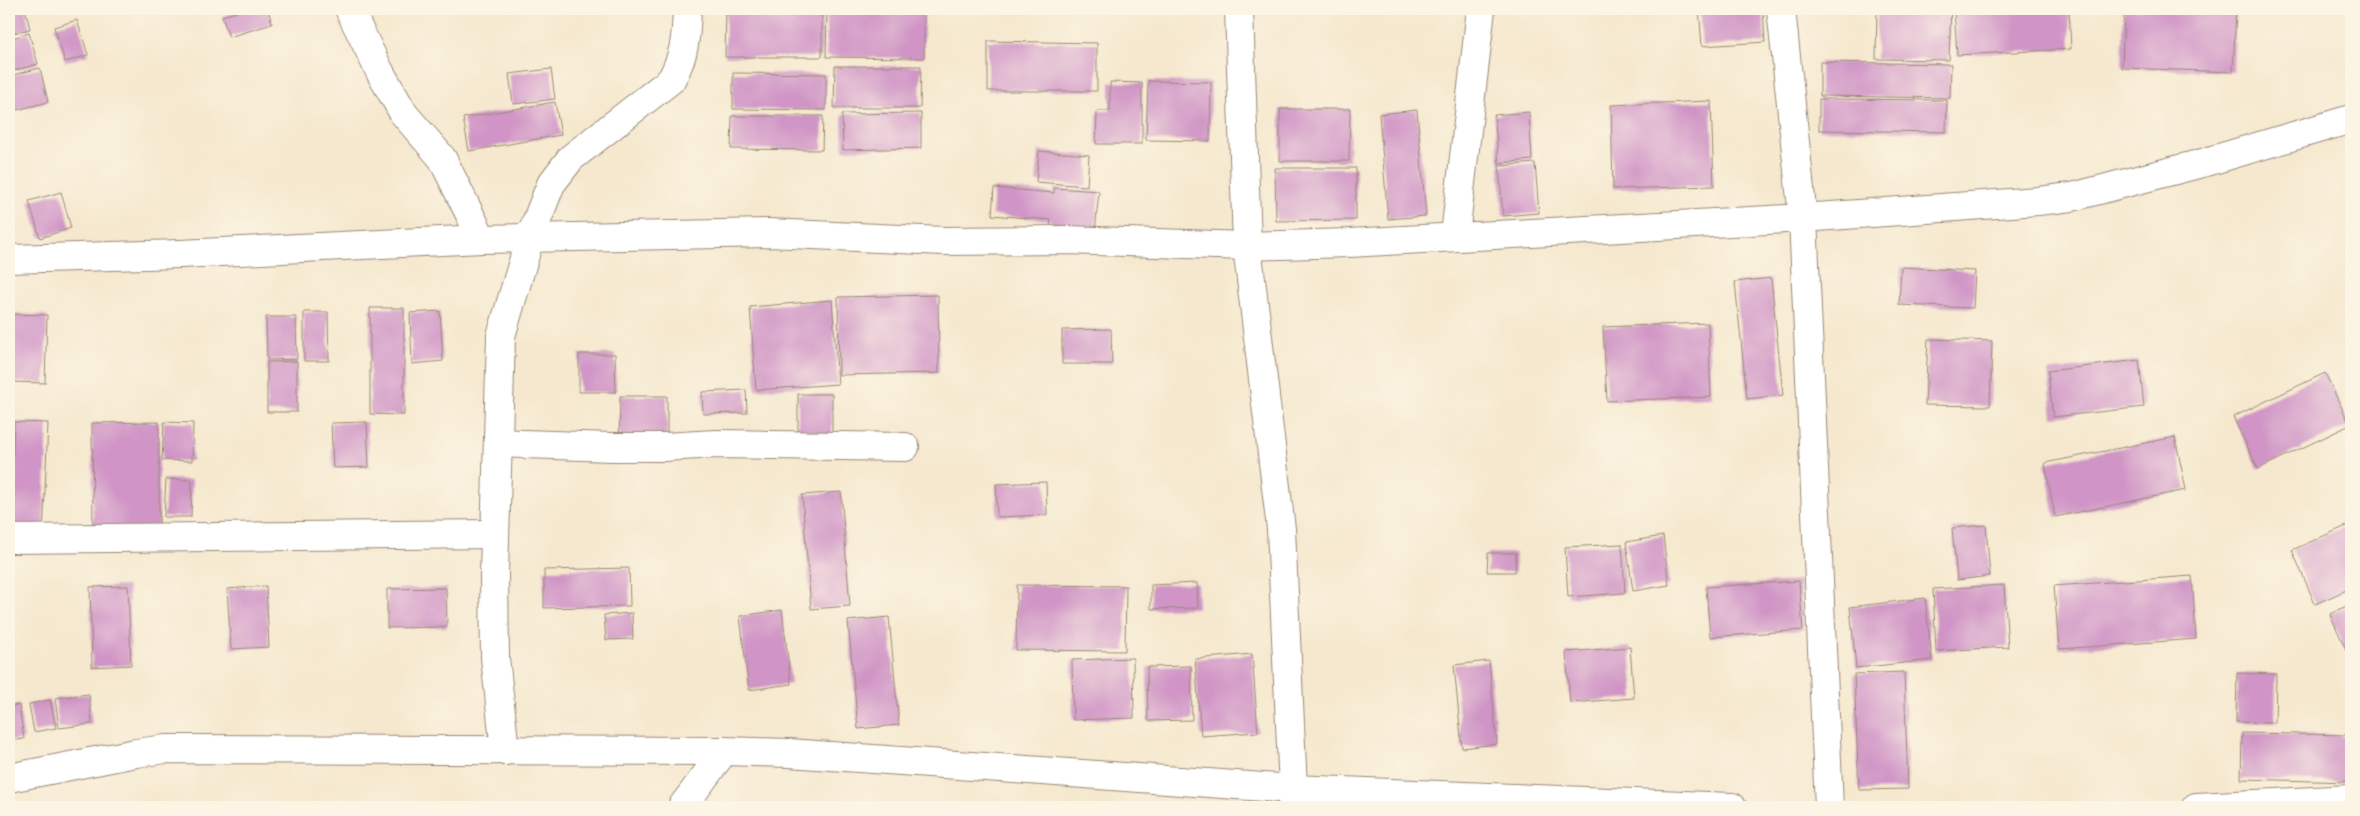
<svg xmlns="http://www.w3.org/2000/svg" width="2360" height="816" font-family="Delius,sans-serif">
<rect width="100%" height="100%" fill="#fcf5e5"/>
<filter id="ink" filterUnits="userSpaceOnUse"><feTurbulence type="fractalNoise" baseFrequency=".02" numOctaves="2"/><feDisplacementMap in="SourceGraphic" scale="10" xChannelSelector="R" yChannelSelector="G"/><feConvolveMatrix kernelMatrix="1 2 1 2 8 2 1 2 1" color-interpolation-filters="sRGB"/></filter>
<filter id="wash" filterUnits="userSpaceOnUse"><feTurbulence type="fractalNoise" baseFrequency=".0096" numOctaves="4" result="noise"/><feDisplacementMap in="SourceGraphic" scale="20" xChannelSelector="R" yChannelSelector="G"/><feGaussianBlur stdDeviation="1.12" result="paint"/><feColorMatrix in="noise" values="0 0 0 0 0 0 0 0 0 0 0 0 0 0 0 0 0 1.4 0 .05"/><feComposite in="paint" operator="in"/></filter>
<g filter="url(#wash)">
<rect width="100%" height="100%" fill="#f5e8ce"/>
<g id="blocks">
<!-- building -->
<g fill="#d095c6">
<path d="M 9,9 L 25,9 L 30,29 L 9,34 Z"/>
<path d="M 246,9 L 268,9 L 272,24 L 229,37 L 222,16 Z"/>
<path d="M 726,9 L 822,9 L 822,57 L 725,57 Z"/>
<path d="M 827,9 L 924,9 L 924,58 L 826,57 Z"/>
<path d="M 1699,9 L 1763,9 L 1765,42 L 1702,46 Z"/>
<path d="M 1877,9 L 1951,9 L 1949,60 L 1876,59 Z"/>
<path d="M 1954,9 L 2069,9 L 2071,49 L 1957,55 Z"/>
<path d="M 2124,9 L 2236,9 L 2233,72 L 2122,68 Z"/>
<path d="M 77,20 L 88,55 L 65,62 L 54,27 Z"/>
<path d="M 29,33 L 38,64 L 9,72 L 9,39 Z"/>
<path d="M 988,41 L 1097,43 L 1097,91 L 988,91 Z"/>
<path d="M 1820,62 L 1951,64 L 1950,98 L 1820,96 Z"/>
<path d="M 835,66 L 921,66 L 920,108 L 834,108 Z"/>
<path d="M 40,68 L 48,102 L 9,112 L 9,76 Z"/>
<path d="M 551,69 L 555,99 L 513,104 L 509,74 Z"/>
<path d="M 733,73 L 826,74 L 826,110 L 733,109 Z"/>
<path d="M 1148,81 L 1211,82 L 1210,141 L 1146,140 Z"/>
<path d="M 1110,82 L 1142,83 L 1142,144 L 1096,144 L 1097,111 L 1110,111 Z"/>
<path d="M 1819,99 L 1947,100 L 1946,132 L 1819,130 Z"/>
<path d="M 1711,101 L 1714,186 L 1613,189 L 1611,105 Z"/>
<path d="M 555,102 L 561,135 L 469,151 L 463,118 Z"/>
<path d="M 1280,109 L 1350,109 L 1349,161 L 1280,161 Z"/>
<path d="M 1417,110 L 1426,216 L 1388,219 L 1379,114 Z"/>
<path d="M 1529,112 L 1532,160 L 1499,163 L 1494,115 Z"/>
<path d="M 921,113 L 921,148 L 843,150 L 842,114 Z"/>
<path d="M 732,116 L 823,116 L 822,150 L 731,149 Z"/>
<path d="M 1039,151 L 1089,155 L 1087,186 L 1036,182 Z"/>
<path d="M 1535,163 L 1539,213 L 1503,216 L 1499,166 Z"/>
<path d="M 1275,168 L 1356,168 L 1356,220 L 1276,221 Z"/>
<path d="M 994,188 L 1054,193 L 1054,188 L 1099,191 L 1095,232 L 1050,228 L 1051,220 L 992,215 Z"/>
<path d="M 61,192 L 71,228 L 40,238 L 29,201 Z"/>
<path d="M 1901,267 L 1975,271 L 1973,308 L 1899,305 Z"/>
<path d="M 1771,278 L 1783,395 L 1747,399 L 1735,282 Z"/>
<path d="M 938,295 L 939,373 L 839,375 L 838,297 Z"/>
<path d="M 832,300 L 838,384 L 756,390 L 750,307 Z"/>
<path d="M 370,308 L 404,308 L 404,415 L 370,414 Z"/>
<path d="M 440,311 L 443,361 L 412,364 L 410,313 Z"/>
<path d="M 304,312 L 328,312 L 329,361 L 304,361 Z"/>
<path d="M 9,314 L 47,315 L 45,383 L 9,382 Z"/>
<path d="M 266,317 L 296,317 L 297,359 L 267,360 Z"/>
<path d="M 1708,323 L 1711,397 L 1607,401 L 1603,327 Z"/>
<path d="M 1111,329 L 1112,364 L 1062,364 L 1062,330 Z"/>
<path d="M 1928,339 L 1992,341 L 1990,406 L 1925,405 Z"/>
<path d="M 579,354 L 615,354 L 616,392 L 579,392 Z"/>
<path d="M 2139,360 L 2144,407 L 2053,417 L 2048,371 Z"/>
<path d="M 297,361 L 297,412 L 267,412 L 267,362 Z"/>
<path d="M 2325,373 L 2350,425 L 2258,469 L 2233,417 Z"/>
<path d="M 746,390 L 747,413 L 703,414 L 702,392 Z"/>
<path d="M 798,394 L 832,394 L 832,442 L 798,443 Z"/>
<path d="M 620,396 L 667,396 L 667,445 L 619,445 Z"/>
<path d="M 14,422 L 48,423 L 43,535 L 10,534 Z"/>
<path d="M 159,422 L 159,529 L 93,530 L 92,423 Z"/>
<path d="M 164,422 L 193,423 L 192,461 L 162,460 Z"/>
<path d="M 367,422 L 369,467 L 333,468 L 331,423 Z"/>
<path d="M 2175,437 L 2186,490 L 2055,517 L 2045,463 Z"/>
<path d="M 166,479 L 192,480 L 191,517 L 164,517 Z"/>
<path d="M 1046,482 L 1047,515 L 997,517 L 996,484 Z"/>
<path d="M 841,492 L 850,606 L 811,609 L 802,495 Z"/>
<path d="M 2351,524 L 2351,588 L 2315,604 L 2292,550 Z"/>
<path d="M 1986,525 L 1990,576 L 1957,580 L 1952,528 Z"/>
<path d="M 1663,536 L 1669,585 L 1633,591 L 1626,542 Z"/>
<path d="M 1622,544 L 1625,593 L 1568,597 L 1565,547 Z"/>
<path d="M 1488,553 L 1516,553 L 1515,572 L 1487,572 Z"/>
<path d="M 629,568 L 630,606 L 544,608 L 544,570 Z"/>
<path d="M 2192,576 L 2196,639 L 2059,649 L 2054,586 Z"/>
<path d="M 1799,581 L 1803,630 L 1710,637 L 1706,587 Z"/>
<path d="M 1197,583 L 1198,608 L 1151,609 L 1151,585 Z"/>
<path d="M 1017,585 L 1126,586 L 1125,651 L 1016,650 Z"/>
<path d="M 2004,585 L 2008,647 L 1936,651 L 1933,589 Z"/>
<path d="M 128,586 L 131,665 L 92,667 L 90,587 Z"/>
<path d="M 266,586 L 269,647 L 231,649 L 227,589 Z"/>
<path d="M 446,588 L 447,627 L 387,628 L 387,589 Z"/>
<path d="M 1925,598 L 1932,660 L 1856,668 L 1850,607 Z"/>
<path d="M 2351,604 L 2351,661 L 2330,614 Z"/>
<path d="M 782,610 L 791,684 L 749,690 L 740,616 Z"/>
<path d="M 632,613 L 633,639 L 606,640 L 604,615 Z"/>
<path d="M 889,617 L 899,725 L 858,729 L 848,621 Z"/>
<path d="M 1630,647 L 1634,698 L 1570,703 L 1566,652 Z"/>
<path d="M 1252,654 L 1258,732 L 1201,736 L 1195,659 Z"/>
<path d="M 1133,658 L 1134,718 L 1073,720 L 1072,660 Z"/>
<path d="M 1489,661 L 1497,744 L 1462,748 L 1454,665 Z"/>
<path d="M 1191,666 L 1192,720 L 1148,721 L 1147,667 Z"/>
<path d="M 1904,672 L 1908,789 L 1859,790 L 1854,674 Z"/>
<path d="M 2237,673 L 2276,674 L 2275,723 L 2236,722 Z"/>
<path d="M 89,694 L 92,724 L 59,728 L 55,698 Z"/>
<path d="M 50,700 L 56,728 L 34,732 L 29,704 Z"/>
<path d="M 19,705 L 24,739 L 9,741 L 9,706 Z"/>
<path d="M 2242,733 L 2351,735 L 2350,782 L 2241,779 Z"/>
</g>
</g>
</g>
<g filter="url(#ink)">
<use href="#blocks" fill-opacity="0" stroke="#988976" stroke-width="1"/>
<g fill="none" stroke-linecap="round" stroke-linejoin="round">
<defs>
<g id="minor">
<path d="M 349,9 L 380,72 L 404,114 L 442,158 L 482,239"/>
<path d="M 1239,9 L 1247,246 L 1281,529 L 1293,789 L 1292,807"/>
<path d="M 1781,9 L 1803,218 L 1829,807"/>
<path d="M 1455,235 L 1481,9"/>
<path d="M 9,259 L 180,254 L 482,239 L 769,233 L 944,241 L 1066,240 L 1247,246 L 1349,243 L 1803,218 L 2038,201 L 2072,197 L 2103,189 L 2206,162 L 2351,119"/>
<path d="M 498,443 L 612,447 L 664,447 L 716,444 L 905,447"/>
<path d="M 9,539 L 495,534"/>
<path d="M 505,751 L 495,657 L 494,574 L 501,336 L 530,238 L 551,184 L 571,158 L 671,80 C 685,55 686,37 687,9"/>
<path d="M 9,778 L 136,753 L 166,749 L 724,751 L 789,753 L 1293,789 L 1732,807"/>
<path d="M 682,807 L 724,751"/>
<path d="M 2196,807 L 2351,799"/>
</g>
</defs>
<!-- minor casing -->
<use href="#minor" stroke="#988976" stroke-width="30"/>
<!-- minor -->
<use href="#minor" stroke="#fff" stroke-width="28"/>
</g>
</g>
<!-- margin -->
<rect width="2360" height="816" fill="none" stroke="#fcf5e5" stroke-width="30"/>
</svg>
